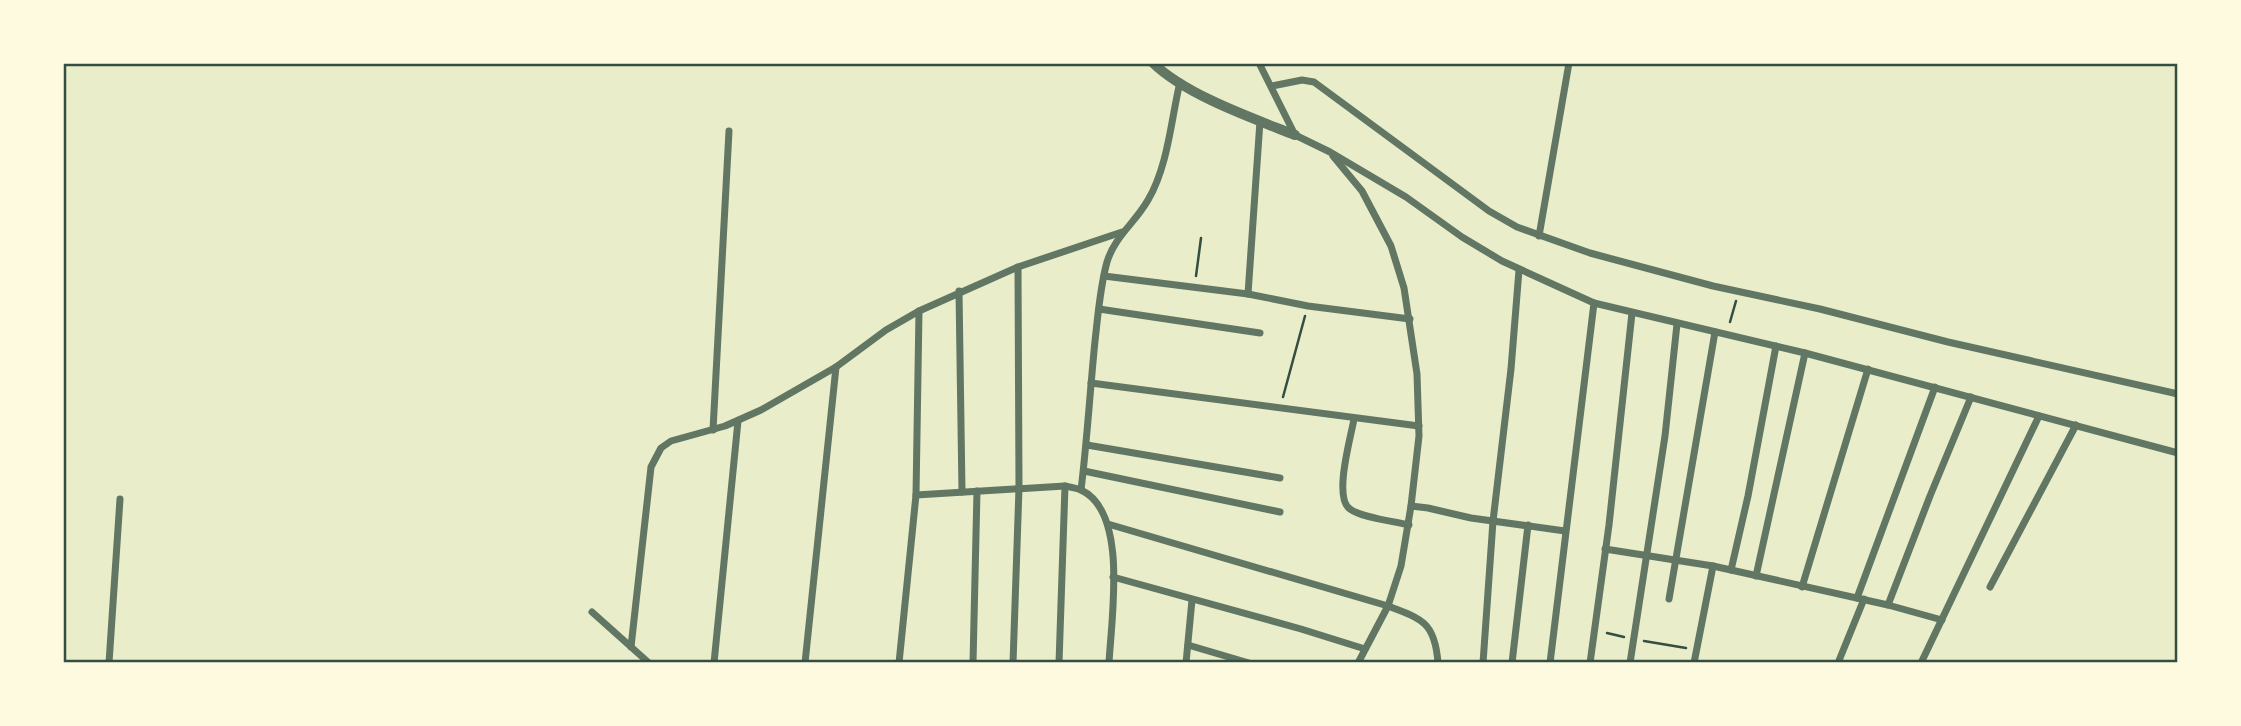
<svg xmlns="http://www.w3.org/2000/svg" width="2241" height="726" font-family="'Exo 2',sans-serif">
<rect width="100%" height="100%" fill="#e9edc9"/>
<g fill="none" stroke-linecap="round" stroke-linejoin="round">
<!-- path -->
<g stroke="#344e41" stroke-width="2.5">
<path d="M 1196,276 L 1201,238"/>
<path d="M 1730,322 L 1736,301"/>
<path d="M 1283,397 L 1305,316"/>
<path d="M 1607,633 L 1624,637"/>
<path d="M 1644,641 L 1686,648"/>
</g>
<!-- minor -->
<g stroke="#617663" stroke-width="7">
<path d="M 1259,63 L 1295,135 L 1330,152 L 1406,197 L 1462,237 L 1502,261 L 1594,303 L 1805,353 L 2178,453"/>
<path d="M 1272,86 L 1302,80 L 1314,82 L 1489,211 L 1517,227 L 1590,253 L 1713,286 L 1820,309 L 1948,342 L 2178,394"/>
<path d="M 1333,156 L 1362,191 L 1391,246 L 1404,288 L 1417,374 L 1419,436 L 1411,506 L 1401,566 L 1388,606 L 1358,663"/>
<path d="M 1539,236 L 1569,63"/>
<path d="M 1104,276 L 1248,294 L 1308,306 L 1410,319"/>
<path d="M 959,291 L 962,492"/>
<path d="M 1248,294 L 1260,121"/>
<path d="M 1099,309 L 1260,333"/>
<path d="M 1091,383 L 1419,426"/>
<path d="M 1354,419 C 1351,437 1333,498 1350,509 C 1362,518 1393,521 1409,525"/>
<path d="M 713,430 L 729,131"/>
<path d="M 1087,445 L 1280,478"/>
<path d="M 1084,471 L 1280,512"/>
<path d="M 1081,490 C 1087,441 1090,391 1095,341 C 1098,315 1100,287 1107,262 C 1115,236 1135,223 1148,200 C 1168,166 1171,120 1180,82"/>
<path d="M 916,495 L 1065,486 C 1070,487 1076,488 1081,490 C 1129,512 1111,620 1109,663"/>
<path d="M 1411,506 L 1428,508 L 1471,518 L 1565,531"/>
<path d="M 1108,524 L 1388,606 C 1423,619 1435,623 1438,663"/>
<path d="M 1605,549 L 1713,566 L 1888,605 L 1942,620"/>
<path d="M 1731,570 L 1748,496 L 1776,346"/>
<path d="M 1756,576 L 1805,353"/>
<path d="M 1113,577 L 1301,629 L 1365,649"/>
<path d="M 1802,587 L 1868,369"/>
<path d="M 1990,587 L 2076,425"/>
<path d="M 1857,598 L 1935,387"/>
<path d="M 1669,599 L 1715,332"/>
<path d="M 1888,605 L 1930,496 L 1971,397"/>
<path d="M 592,612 L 649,663"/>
<path d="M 1188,645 L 1249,663"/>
<path d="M 631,647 L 651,467 L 661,448 L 671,441 L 725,426 L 761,410 L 836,367 L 886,330 L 919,311 L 1018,267 L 1122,232"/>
<path d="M 109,663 L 120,499"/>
<path d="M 714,663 L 738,421"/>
<path d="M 805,663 L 836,367"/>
<path d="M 899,663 L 916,495 L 919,311"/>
<path d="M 973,663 L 977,491"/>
<path d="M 1013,663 L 1019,488 L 1018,267"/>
<path d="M 1059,663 L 1065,486"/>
<path d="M 1186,663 L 1192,600"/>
<path d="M 1483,663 L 1493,521 L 1511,369 L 1519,270"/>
<path d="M 1512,663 L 1528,525"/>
<path d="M 1550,663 L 1594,303"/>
<path d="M 1590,663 L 1609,525 L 1632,313"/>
<path d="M 1630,663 L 1665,436 L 1677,324"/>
<path d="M 1694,663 L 1713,566"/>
<path d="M 1838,663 L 1864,599"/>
<path d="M 1921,663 L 2039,416"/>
</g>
<!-- tertiary -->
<path stroke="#617663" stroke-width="10" d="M 1153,63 C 1186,95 1252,118 1295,135"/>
</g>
<!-- border -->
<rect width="2241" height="726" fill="none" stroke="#fefae0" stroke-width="130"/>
<rect x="65" y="65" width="2111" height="596" fill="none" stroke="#344e41" stroke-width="2.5"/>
</svg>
